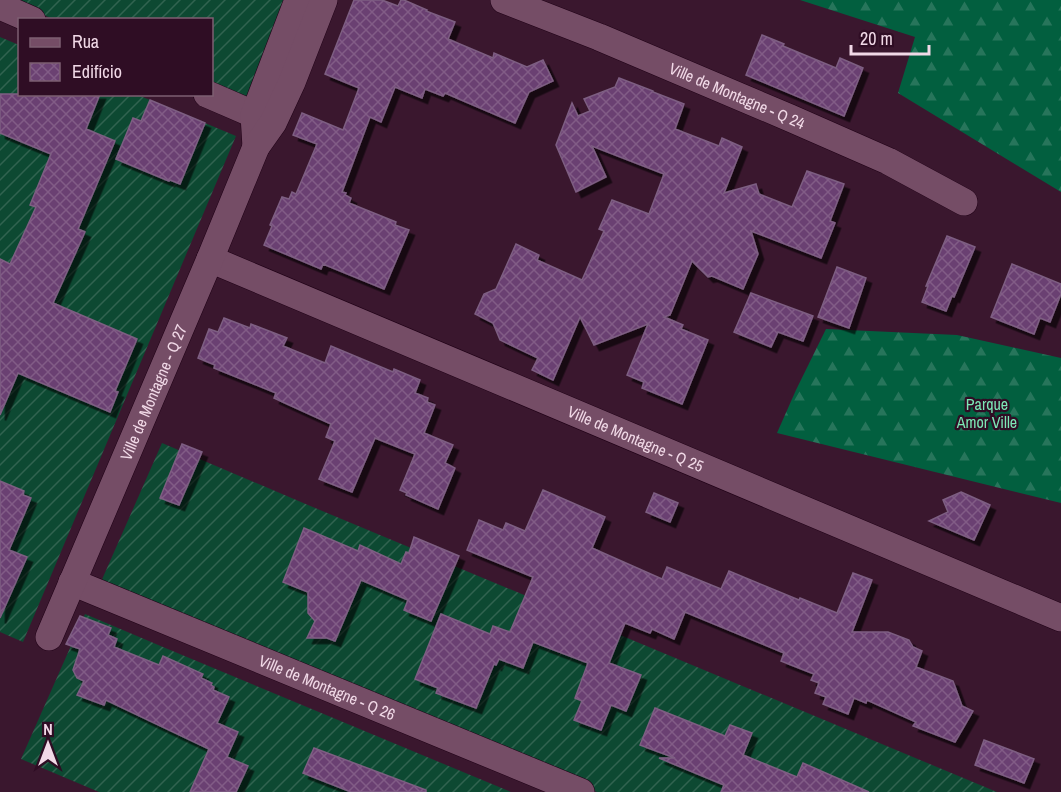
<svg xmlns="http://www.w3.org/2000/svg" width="1061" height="792" font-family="'Archivo Narrow',sans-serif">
<defs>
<pattern id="forest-firs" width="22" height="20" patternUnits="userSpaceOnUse" patternTransform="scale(1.5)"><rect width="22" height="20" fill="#025f3f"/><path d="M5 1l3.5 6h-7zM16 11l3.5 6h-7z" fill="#27755b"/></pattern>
<pattern id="garden-furrows" width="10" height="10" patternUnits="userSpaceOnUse" patternTransform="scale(1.5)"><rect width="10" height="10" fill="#0d4932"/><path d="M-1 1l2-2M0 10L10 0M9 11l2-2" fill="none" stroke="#316350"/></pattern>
<pattern id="building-cross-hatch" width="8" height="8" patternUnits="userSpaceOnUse" patternTransform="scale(1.5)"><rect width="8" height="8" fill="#6b4172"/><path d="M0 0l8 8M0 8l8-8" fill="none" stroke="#815c86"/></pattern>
<filter id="shadow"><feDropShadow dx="5.5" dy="5.5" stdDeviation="0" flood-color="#0009"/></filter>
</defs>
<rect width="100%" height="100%" fill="#3a172e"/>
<!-- forest -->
<g fill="url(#forest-firs)">
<path d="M 800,0 L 1061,0 L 1061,192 L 898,93 L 915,37 Z"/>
<path d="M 826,329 L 957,335 L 1061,358 L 1061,503 L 777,433 L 796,390 Z"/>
</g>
<!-- garden -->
<g fill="url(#garden-furrows)">
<path d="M 8,0 L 288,0 L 244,102 L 212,88 L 212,20 L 53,19 Z"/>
<path d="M 0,37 L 19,45 L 20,94 L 138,95 L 236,136 L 23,642 L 0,632 Z"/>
<path d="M 162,443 L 308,505 L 997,792 L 597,792 L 100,584 Z"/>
<path d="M 85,614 L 163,647 L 511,792 L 99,792 L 21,759 Z"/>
</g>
<!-- building -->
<g fill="url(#building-cross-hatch)" stroke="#7d5e82" stroke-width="1.5" filter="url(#shadow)">
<path d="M 354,0 L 382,0 L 398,6 L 401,0 L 404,0 L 427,10 L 426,11 L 455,22 L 448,39 L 493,58 L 494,53 L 527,67 L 543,60 L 553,81 L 529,92 L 515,123 L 445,93 L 443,96 L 425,89 L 422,98 L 395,87 L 381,122 L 370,117 L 342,192 L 346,193 L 345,195 L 351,198 L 349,203 L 396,222 L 395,225 L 409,230 L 384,289 L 323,264 L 321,269 L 264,245 L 272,226 L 270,225 L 282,197 L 289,199 L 292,192 L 296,194 L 317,144 L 293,135 L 302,113 L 343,130 L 359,88 L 325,74 Z"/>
<path d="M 762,35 L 784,44 L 783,46 L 836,68 L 840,58 L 863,68 L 844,116 L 746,75 Z"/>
<path d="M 619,78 L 653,91 L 653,92 L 684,104 L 675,129 L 719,146 L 722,138 L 742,147 L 724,193 L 756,184 L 759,194 L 792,207 L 807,171 L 844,184 L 830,221 L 835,223 L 821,258 L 751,231 L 758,254 L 743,289 L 712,276 L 708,277 L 692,261 L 670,315 L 664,317 L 683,325 L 681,329 L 708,340 L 682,404 L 642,388 L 644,382 L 627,375 L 648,324 L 594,345 L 580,317 L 553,380 L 532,370 L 538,358 L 500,340 L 493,323 L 475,314 L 484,294 L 496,289 L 516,244 L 539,255 L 537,260 L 582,280 L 604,231 L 599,229 L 612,200 L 649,214 L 664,174 L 592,146 L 606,177 L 576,192 L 556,145 L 572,103 L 578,116 L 590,111 L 584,99 L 615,87 Z"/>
<path d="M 0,94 L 100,94 L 86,129 L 115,141 L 78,229 L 85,232 L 53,303 L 137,339 L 115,391 L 118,392 L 110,412 L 18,373 L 0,415 L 0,259 L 10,264 L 36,207 L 30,205 L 51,154 L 0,133 Z"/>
<path d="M 150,100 L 205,123 L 180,184 L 170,180 L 169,181 L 116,159 L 133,118 L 141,121 Z"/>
<path d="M 947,236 L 975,247 L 954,297 L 952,296 L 946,311 L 922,302 L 928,286 L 926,286 Z"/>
<path d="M 1012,264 L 1061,284 L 1061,294 L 1050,322 L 1040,318 L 1034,334 L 991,317 Z"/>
<path d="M 837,267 L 866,278 L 849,328 L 818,317 Z"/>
<path d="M 751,293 L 813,316 L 803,341 L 778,332 L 771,347 L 734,332 Z"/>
<path d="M 224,318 L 250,328 L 251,324 L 287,338 L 283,346 L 325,363 L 331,346 L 393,372 L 394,369 L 420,380 L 415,393 L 428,398 L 427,402 L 435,405 L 424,433 L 453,445 L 445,463 L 455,468 L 438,509 L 406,495 L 407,493 L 400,490 L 415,454 L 375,438 L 352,492 L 319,479 L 335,441 L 326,437 L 331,424 L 274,398 L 276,393 L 214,368 L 215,365 L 198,358 L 209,329 L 218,332 Z"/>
<path d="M 182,444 L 202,452 L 179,505 L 160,498 Z"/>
<path d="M 0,481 L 24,491 L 23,495 L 31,498 L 9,550 L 27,557 L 0,618 Z"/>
<path d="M 543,490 L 605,517 L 592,548 L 662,579 L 667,567 L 721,589 L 729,571 L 799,600 L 800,598 L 837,613 L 853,573 L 872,580 L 852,632 L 888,632 L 909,640 L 913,647 L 922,651 L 916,667 L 953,681 L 962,706 L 973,711 L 955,742 L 913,726 L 916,722 L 867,700 L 866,703 L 854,698 L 848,714 L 823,704 L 826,697 L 815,693 L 819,683 L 811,680 L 814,674 L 781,661 L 784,653 L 685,612 L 674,639 L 652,629 L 650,633 L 625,623 L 609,663 L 641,675 L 626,711 L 611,705 L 601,730 L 574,720 L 582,701 L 575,698 L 588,663 L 533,642 L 523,668 L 499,659 L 496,665 L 494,664 L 476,708 L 436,693 L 438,688 L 415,679 L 441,614 L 490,634 L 493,626 L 510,632 L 533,577 L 467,550 L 479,520 L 503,530 L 506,523 L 525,531 Z"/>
<path d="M 961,492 L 990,505 L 974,540 L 929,521 L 948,512 L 943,500 Z"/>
<path d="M 654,493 L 678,503 L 670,522 L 646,512 Z"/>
<path d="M 304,528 L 358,551 L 360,545 L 401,564 L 406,552 L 409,553 L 414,537 L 459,556 L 431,621 L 404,610 L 408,600 L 361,580 L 335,641 L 327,638 L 307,638 L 315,621 L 308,613 L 308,592 L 283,582 Z"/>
<path d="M 80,616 L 111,628 L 108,635 L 117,639 L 114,647 L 159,665 L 163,656 L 203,674 L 201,678 L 212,683 L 211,685 L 214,687 L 213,690 L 229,697 L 217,723 L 238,732 L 227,757 L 248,766 L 236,792 L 190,792 L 209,749 L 106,700 L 104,705 L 77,695 L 84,681 L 77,678 L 73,670 L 80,649 L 66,644 Z"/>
<path d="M 655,708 L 725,736 L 730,725 L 752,733 L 743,755 L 797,777 L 803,763 L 869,792 L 721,792 L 724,785 L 659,758 L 675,758 L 640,745 Z"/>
<path d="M 984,740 L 1034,759 L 1024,783 L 975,765 Z"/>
<path d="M 314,748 L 426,790 L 426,792 L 351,792 L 303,773 Z"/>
</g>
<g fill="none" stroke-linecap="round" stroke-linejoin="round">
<defs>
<g id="minor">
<path id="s1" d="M 504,0 L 599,37 L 790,118 L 888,161 L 964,202"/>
<path d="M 0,6 L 32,20"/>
<path d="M 207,94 L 269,121"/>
<path d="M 256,147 L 254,115 L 298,0"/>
<path id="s2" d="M 210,259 L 1061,618"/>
<path id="s3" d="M 72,582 L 581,792"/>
<path id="s4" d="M 49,637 L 210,259 L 256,147 L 273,123 L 292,82 L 324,0"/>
</g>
</defs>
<!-- minor casing -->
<use href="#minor" stroke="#1f0116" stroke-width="28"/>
<!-- minor -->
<use href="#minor" stroke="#754d66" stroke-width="27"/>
</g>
<g text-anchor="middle" stroke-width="4.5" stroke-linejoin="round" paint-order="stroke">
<!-- street labels -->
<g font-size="16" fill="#f1d9e7" stroke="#2f0d24">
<text dy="6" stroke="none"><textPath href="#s1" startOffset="252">Ville de Montagne - Q 24</textPath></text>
<text dy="6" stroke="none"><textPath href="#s4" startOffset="266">Ville de Montagne - Q 27</textPath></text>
<text dy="6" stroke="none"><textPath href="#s2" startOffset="462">Ville de Montagne - Q 25</textPath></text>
<text dy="6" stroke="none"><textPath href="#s3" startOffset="276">Ville de Montagne - Q 26</textPath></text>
</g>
<!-- park labels -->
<g font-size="16" fill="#7ce8b6" stroke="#2f0d24">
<text x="987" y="410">Parque<tspan x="987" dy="18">Amor Ville</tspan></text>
</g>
</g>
<!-- legend -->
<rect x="18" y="18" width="195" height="78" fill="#2f0d24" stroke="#7d5f72" stroke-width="1.5"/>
<rect x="30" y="38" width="30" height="9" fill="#754d66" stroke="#7d5f72" stroke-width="1.5"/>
<text x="72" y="48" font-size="18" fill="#f1d9e7">Rua</text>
<rect x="30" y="63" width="30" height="18" fill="url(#building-cross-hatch)" stroke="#7d5f72" stroke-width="1.5"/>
<text x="72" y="78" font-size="18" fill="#f1d9e7">Edifício</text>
<!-- north arrow -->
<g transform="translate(48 744)" stroke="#2f0d24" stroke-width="4.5" paint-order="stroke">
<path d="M0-4.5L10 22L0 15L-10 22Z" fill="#f1d9e7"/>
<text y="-9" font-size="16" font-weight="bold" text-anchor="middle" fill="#f1d9e7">N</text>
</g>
<!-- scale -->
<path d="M851 45v9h78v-9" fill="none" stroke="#f1d9e7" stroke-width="3"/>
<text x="860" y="45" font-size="18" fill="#f1d9e7" stroke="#2f0d24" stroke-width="4.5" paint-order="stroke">20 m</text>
</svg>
